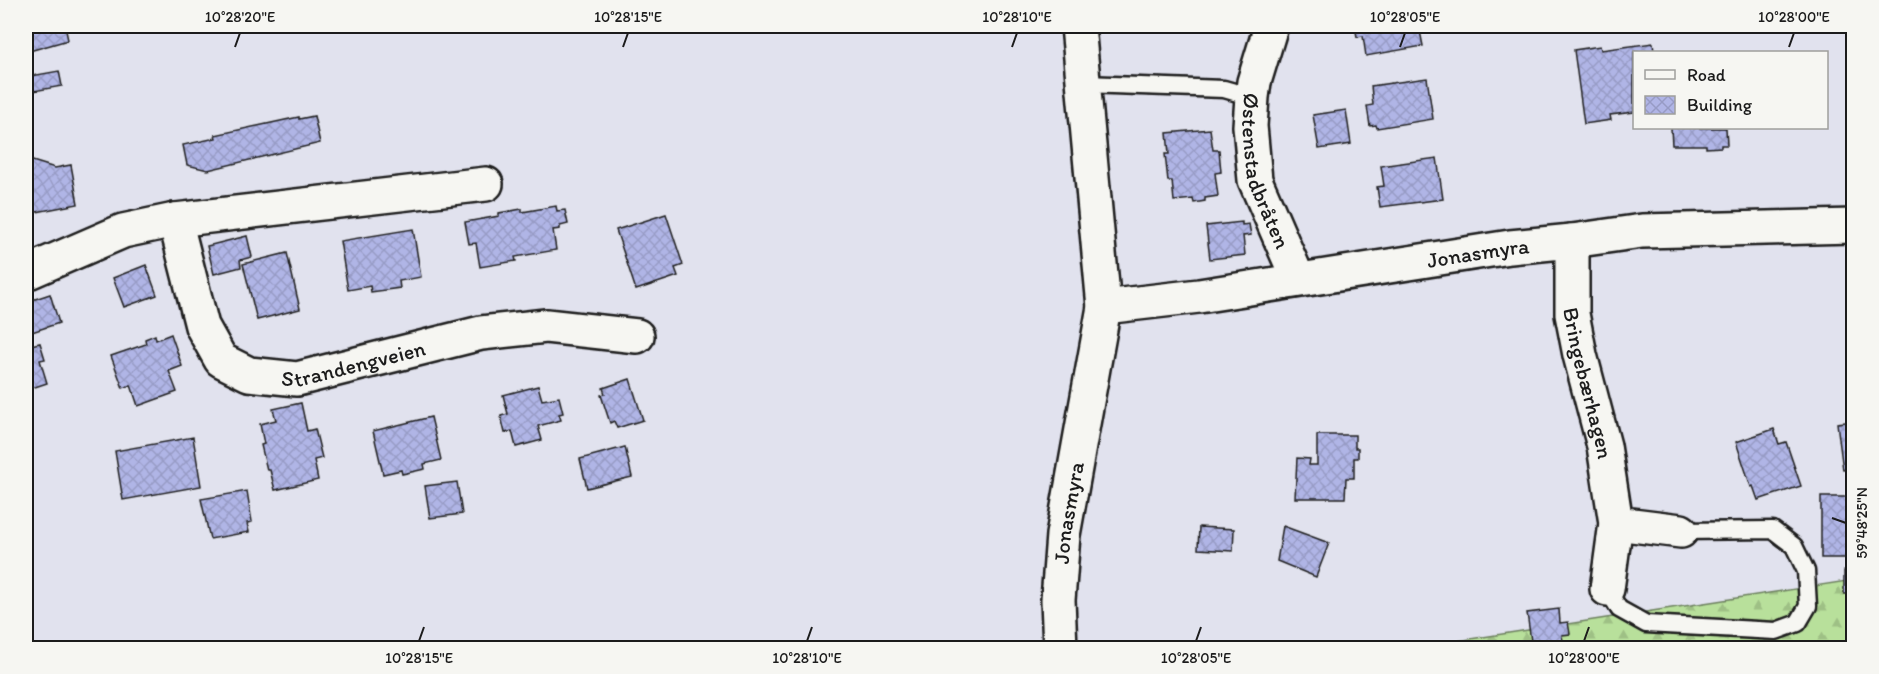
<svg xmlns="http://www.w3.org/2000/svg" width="1879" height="674" font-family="Itim,sans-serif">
<defs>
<pattern id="forest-firs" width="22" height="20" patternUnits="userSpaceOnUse" patternTransform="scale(1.5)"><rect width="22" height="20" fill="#b8e09b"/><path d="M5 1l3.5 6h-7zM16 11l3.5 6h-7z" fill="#9ec085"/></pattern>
<pattern id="building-cross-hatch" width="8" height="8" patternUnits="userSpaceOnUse" patternTransform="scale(1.5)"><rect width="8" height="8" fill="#b0b5e6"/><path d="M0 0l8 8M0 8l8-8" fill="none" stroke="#979bc5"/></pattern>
</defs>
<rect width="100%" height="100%" fill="#e1e2ee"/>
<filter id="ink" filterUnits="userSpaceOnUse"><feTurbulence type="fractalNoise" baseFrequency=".0167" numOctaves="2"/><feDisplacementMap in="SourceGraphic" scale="12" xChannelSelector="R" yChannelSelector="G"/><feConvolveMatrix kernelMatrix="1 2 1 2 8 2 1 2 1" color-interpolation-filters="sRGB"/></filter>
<g filter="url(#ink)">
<!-- forest -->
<path fill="url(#forest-firs)" stroke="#6a7e5c" stroke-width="1.5" d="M 1853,580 L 1853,648 L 1412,648 Z"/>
<!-- building -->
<g fill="url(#building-cross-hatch)" stroke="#1c1c1c" stroke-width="1.5">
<path d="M 26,26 L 65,26 L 68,40 L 26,52 Z"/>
<path d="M 1355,26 L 1419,26 L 1423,46 L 1366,56 L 1363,36 L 1357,37 Z"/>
<path d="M 1653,43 L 1654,52 L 1634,52 L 1634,112 L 1610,115 L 1611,120 L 1584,124 L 1574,50 L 1600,46 L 1601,50 Z"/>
<path d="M 59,71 L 62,86 L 34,91 L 31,76 Z"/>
<path d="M 26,73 L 31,92 L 26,93 Z"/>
<path d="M 1427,78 L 1433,119 L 1377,128 L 1376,125 L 1370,126 L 1367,106 L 1373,105 L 1371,86 Z"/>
<path d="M 1346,110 L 1351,144 L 1319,149 L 1313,115 Z"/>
<path d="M 314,116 L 320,143 L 208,170 L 187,165 L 183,145 L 216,138 L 215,135 L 299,117 L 299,119 Z"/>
<path d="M 1671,128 L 1726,128 L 1727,145 L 1721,145 L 1721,147 L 1706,148 L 1706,145 L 1672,145 Z"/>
<path d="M 1210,129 L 1213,150 L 1219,150 L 1221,172 L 1215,173 L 1218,196 L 1205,198 L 1205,201 L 1194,203 L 1193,199 L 1174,201 L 1172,181 L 1168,181 L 1165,154 L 1169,154 L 1167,133 Z"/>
<path d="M 1437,158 L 1443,199 L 1380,207 L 1377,187 L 1384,186 L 1381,166 Z"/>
<path d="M 26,159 L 55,168 L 71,165 L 78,204 L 26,214 Z"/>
<path d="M 556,206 L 557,211 L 565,210 L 568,224 L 560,226 L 560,229 L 553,230 L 556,250 L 515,257 L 516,261 L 480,267 L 476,243 L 469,244 L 465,222 L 499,216 L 499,213 L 522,209 L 522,212 Z"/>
<path d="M 666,214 L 683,265 L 675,268 L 678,276 L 636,290 L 616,230 Z"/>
<path d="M 1242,222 L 1242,225 L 1249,224 L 1251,235 L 1243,236 L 1245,255 L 1210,259 L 1206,226 Z"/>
<path d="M 413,229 L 421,277 L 399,281 L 400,288 L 371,292 L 370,286 L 348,290 L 340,241 Z"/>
<path d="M 247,236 L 252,257 L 240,260 L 241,267 L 214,274 L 207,246 Z"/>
<path d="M 287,253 L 300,309 L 257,320 L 243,264 Z"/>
<path d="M 146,265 L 157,295 L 124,307 L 113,278 Z"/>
<path d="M 50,294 L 59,323 L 26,334 L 26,302 Z"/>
<path d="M 171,334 L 182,366 L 169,371 L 177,392 L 138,406 L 131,385 L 123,388 L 111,356 L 146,344 L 145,339 L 155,335 L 156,340 Z"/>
<path d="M 40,343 L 45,359 L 40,360 L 47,383 L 26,390 L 26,346 Z"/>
<path d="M 630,379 L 643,420 L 617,428 L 614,421 L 610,423 L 601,395 L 605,394 L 603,388 Z"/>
<path d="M 538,386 L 542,400 L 559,397 L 563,413 L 559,414 L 561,420 L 538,426 L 542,440 L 516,447 L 512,431 L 505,433 L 501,416 L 508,414 L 503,395 Z"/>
<path d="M 301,403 L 307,431 L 315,429 L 322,458 L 314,460 L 318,480 L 275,490 L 270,470 L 267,470 L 261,445 L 264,444 L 260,424 L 276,420 L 273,409 Z"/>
<path d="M 431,417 L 441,460 L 424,464 L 425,469 L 402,474 L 401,470 L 383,474 L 373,431 Z"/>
<path d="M 1854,421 L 1854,469 L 1843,470 L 1837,423 Z"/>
<path d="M 1774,429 L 1779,444 L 1786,442 L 1801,486 L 1758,500 L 1753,486 L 1751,487 L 1736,442 Z"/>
<path d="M 1317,435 L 1355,435 L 1355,448 L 1358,448 L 1358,458 L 1354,458 L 1354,478 L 1346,478 L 1345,498 L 1295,498 L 1297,458 L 1310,459 L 1309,465 L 1317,465 Z"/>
<path d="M 193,437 L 201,486 L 123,500 L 115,451 Z"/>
<path d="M 625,447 L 632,477 L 587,488 L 580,459 Z"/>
<path d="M 457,482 L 462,514 L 430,518 L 425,486 Z"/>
<path d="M 247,491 L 252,522 L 247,523 L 249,532 L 210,539 L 201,499 Z"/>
<rect x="1821" y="497" width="33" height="61"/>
<path d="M 1283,526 L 1329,543 L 1316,577 L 1277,561 Z"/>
<path d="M 1199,527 L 1234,529 L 1233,551 L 1198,549 Z"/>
<path d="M 1844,571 L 1854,572 L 1854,594 L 1844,594 Z"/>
<path d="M 1559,609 L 1560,623 L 1568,622 L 1570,634 L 1562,635 L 1564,648 L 1532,648 L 1527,613 Z"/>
</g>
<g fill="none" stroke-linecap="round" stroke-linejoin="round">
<defs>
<g id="service">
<path d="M 1084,84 L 1224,89 L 1252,97"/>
<path d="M 1607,589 L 1619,609 L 1646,624 L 1776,631 L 1798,623 L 1808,606 L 1806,571 L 1794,546 L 1773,530 L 1681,531"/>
</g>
<g id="minor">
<path id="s1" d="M 1271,26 L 1254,82 L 1252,97 L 1250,126 L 1255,180 L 1298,279"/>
<path id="s2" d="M 175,220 L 202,326 L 221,360 L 249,374 L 297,379 L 481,333 L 546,326 L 637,336"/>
<path id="s3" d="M 1572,241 L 1572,314 L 1580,355 L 1604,446 L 1616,523 L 1681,531"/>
<path d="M 26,273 L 123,231 L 175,220 L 486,184"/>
<path id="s4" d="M 1104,307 L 1199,296 L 1510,247 L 1572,241 L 1642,231 L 1854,226"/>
<path d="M 1607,589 L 1616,523"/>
<path id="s5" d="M 1060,648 L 1058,600 L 1063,535 L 1104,307 L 1078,26"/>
</g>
</defs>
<!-- service casing -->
<use href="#service" stroke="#1c1c1c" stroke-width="21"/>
<!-- minor casing -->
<use href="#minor" stroke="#1c1c1c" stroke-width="38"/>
<!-- service -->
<use href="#service" stroke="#f6f6f2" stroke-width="16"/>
<!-- minor -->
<use href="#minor" stroke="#f6f6f2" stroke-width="33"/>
</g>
</g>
<!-- ticks -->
<path fill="none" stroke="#1c1c1c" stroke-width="2" d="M 235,47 L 240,33M 623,47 L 628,33M 1012,47 L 1017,33M 1400,47 L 1405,33M 1789,47 L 1794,33M 1832,518 L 1846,523M 419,641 L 424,627M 807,641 L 812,627M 1196,641 L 1201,627M 1584,641 L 1589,627"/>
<g text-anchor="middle" stroke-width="5" stroke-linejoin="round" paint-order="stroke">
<!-- street labels -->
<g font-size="22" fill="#1c1c1c" stroke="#f6f6f2">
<text dy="8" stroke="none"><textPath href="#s1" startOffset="150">Østenstadbråten</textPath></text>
<text dy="8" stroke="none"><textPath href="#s4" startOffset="378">Jonasmyra</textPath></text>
<text dy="8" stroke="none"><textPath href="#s2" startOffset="286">Strandengveien</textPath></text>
<text dy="8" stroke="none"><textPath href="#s3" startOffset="144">Bringebærhagen</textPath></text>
<text dy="8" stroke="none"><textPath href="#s5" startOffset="136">Jonasmyra</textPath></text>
</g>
</g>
<!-- margin -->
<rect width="1879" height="674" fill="none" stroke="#f6f6f2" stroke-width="66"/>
<!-- legend -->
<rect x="1633" y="51" width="195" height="78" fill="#f6f6f2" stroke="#9f9f9c" stroke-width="1.5"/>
<rect x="1645" y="70" width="30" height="9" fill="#f6f6f2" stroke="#9f9f9c" stroke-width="1.5"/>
<text x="1687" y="81" font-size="18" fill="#1c1c1c">Road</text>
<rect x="1645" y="96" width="30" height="18" fill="url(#building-cross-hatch)" stroke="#9f9f9c" stroke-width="1.5"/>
<text x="1687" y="111" font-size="18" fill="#1c1c1c">Building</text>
<rect x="33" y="33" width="1813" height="608" fill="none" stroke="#1c1c1c" stroke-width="2"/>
<g font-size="15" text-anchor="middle" fill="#1c1c1c">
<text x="240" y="22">10°28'20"E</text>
<text x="628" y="22">10°28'15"E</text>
<text x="1017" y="22">10°28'10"E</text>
<text x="1405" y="22">10°28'05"E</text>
<text x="1794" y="22">10°28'00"E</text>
<text transform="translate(1862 523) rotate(-90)" y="5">59°48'25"N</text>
<text x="419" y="663">10°28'15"E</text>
<text x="807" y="663">10°28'10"E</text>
<text x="1196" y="663">10°28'05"E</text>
<text x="1584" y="663">10°28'00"E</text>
</g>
</svg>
